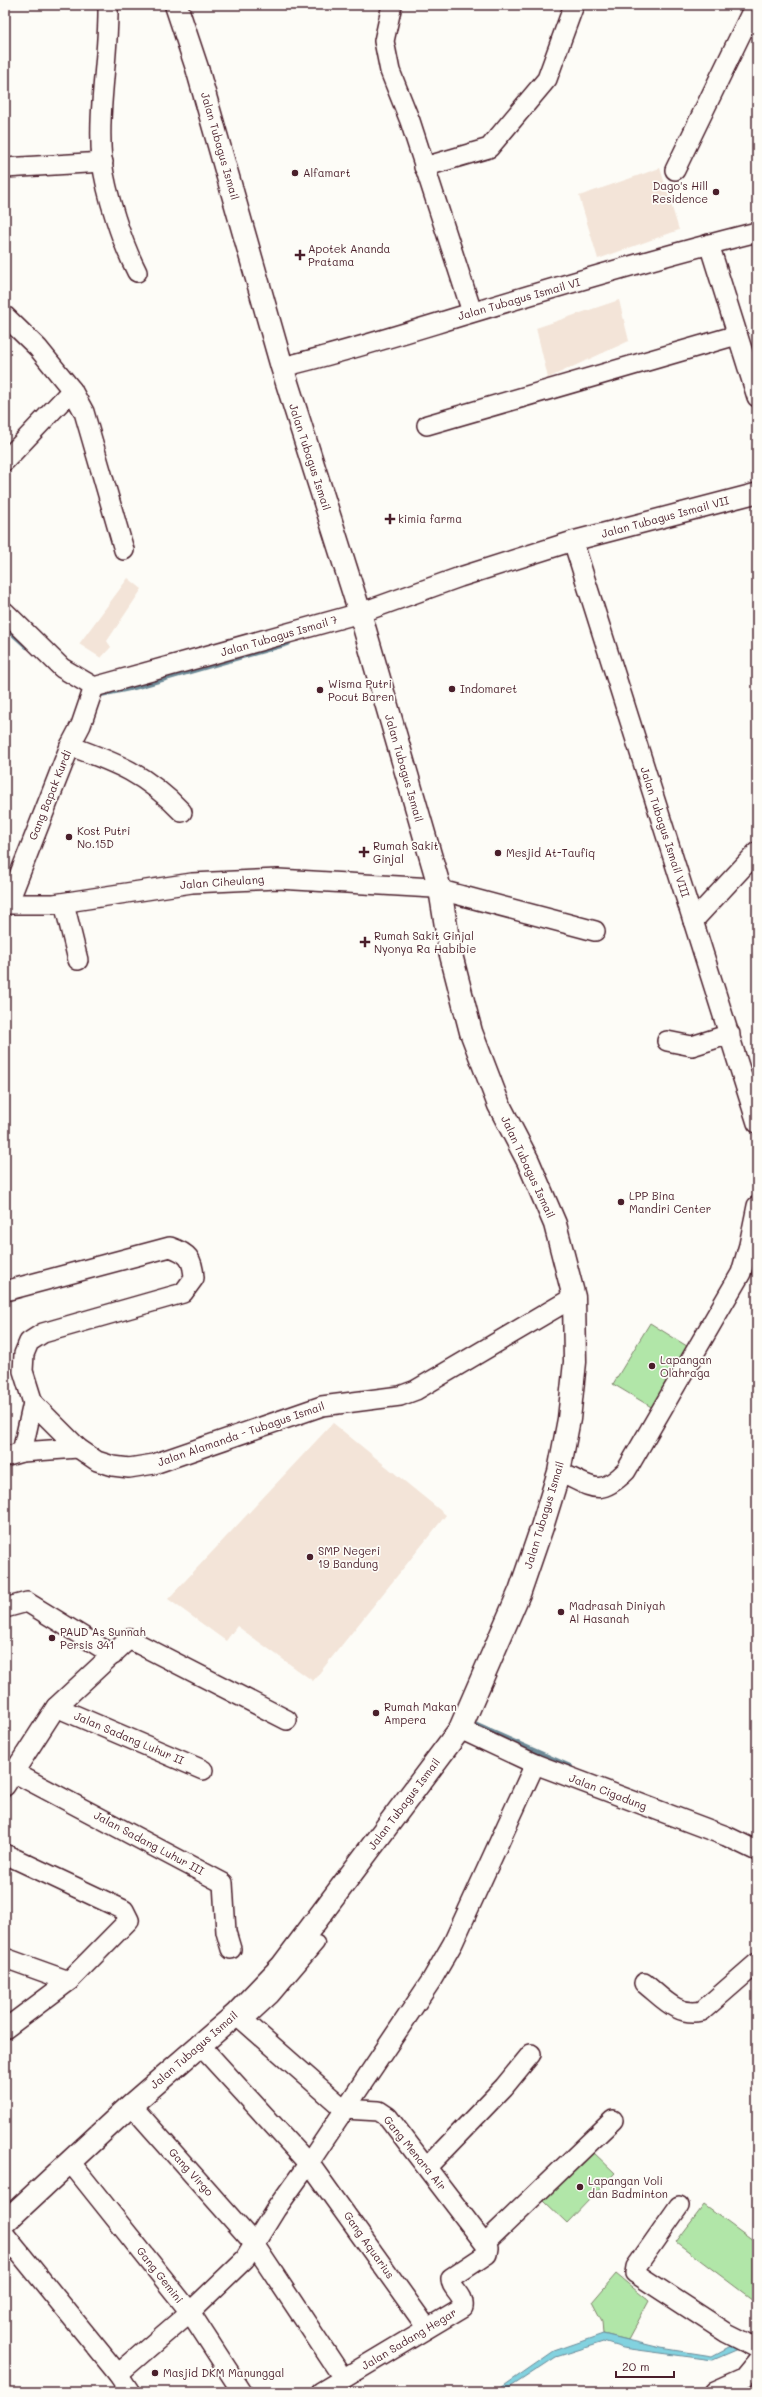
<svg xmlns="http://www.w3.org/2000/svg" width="762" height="2397" font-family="Mali,sans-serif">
<rect width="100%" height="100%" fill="#fdfcf7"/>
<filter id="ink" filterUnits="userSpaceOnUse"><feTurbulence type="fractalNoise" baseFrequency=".025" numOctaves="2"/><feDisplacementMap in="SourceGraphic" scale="8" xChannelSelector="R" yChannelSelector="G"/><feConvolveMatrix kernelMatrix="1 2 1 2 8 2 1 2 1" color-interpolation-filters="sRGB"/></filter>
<g filter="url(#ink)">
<!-- built -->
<g fill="#f3e4d8">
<path d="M 660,168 L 679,230 L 598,259 L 579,196 Z"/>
<path d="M 619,300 L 629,341 L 548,378 L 536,328 Z"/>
<path d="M 128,578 L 142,589 L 107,641 L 111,647 L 101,658 L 79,644 Z"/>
<path d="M 333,1423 L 446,1515 L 313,1681 L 237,1626 L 226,1641 L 168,1599 Z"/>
</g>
<!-- green -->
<g fill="#b1e6a8" stroke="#7e826a">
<path d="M 650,1323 L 690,1348 L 653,1408 L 613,1384 Z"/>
<path d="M 592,2151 L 615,2173 L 567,2223 L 544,2201 Z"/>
<path d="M 704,2205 L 757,2244 L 757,2303 L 676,2242 Z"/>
<path d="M 616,2274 L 649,2301 L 628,2340 L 603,2334 L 602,2321 L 592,2302 Z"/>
</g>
<!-- water -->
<path fill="#82d2df" stroke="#6c8a97" d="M 757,2332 L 757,2341 L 713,2360 L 623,2348 L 603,2342 L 556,2357 L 503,2392 L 495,2392 L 554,2351 L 603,2334 L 661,2348 L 712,2356 Z"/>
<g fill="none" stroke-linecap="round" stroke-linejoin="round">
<!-- stream -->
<g stroke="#6c8a97" stroke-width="6">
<path d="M 5,626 L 27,646"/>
<path d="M 101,694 L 134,687 L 288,643"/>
<path d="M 470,1723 L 570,1767"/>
<path d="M 5,1799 L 11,1788"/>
</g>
<defs>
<path id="pedestrian" d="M 244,2022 L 272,1996 L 317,1943"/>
<g id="minor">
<path d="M 108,5 C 109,57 97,109 102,161 C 106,194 122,243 137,272"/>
<path d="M 392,5 L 384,41 L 390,71 L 410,121 L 472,312"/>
<path d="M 424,167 L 489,148 L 547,79 L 574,5"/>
<path d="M 5,168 L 103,162"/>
<path d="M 675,170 L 755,5"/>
<path d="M 709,244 L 757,397"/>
<path d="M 5,316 L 38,348 L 72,390 L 84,412 L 124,550"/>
<path d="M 282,367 C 346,352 408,332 471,313 C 566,284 661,256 757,232"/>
<path d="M 427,425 L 737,335"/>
<path d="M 5,461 L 72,390"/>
<path d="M 573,541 L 757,1123"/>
<path d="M 5,612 L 62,668 L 94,687 L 360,613 L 460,577 L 573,541 L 757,493"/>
<path d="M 70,746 C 117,763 146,774 182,812"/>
<path d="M 64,903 L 78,960"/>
<path d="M 5,904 L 54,904 L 192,883 L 278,879 L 433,888 L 595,931"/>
<path d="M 8,904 L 70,746 L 81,725 L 94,687"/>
<path d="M 693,921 L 757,852"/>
<path d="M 667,1041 L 692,1046 L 730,1034"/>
<path d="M 5,1291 L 170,1247 C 188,1253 193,1259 194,1278 L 183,1293 L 43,1333 L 29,1342 L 24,1354 L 23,1371 L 33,1403 L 78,1448 L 97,1461 L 113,1466 L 129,1468 L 154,1464 L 322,1406 L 400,1396 L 416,1390 L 574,1297"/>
<path d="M 22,1452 L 33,1403"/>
<path d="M 5,1457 L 22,1452 L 78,1448"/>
<path d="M 559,1472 C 592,1486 598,1499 626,1471 L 741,1273 L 749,1245 L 757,1206"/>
<path d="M 5,1608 L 27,1602 L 113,1655"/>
<path d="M 56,1707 L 203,1770"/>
<path d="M 460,1729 L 535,1764 L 726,1836 L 757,1851"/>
<path d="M 15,1773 L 223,1883 L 226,1932 L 231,1949"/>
<path d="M 5,1786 L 56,1707 L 129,1639 L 287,1720"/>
<path d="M 5,1854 L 124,1910 L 129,1920 L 69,1981 L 5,2029"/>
<path d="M 5,1958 L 69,1981"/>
<path d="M 644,1983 C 662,1997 677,2017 702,2011 L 757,1963"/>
<path d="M 236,2014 L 344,2109 L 379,2111 L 388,2117 L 488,2248 L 487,2254 L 451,2278 C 450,2289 465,2294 463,2307 L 321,2392"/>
<path d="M 200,2045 L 306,2161"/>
<path d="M 131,2105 L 250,2239"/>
<path d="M 71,2163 L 190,2312 L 242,2392"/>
<path d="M 309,2163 L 427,2328"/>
<path d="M 427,2167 L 504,2087 L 531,2054"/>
<path d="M 679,2206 L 636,2267 L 635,2273 L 727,2333 L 757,2348"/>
<path d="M 5,2235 L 118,2374 L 130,2392"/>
<path d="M 485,2243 L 613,2120"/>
<path d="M 254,2244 L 337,2369"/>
<path d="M 118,2374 L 190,2312 L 245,2259 L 276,2209 L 309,2163 L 431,1981 L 453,1943 L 535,1764"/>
<path d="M 714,2392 L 743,2379 L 757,2362"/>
</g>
<path id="secondary" d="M 5,2222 L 131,2105 L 236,2014 L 282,1966 L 460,1729 L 520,1591 L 542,1527 L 559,1472 L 569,1419 L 575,1362 L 574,1297 L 555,1224 L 528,1161 L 499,1105 L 471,1032 L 450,951 L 440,889 L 360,613 L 282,367 L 197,68 L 176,5"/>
</defs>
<!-- pedestrian casing -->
<use href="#pedestrian" stroke="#4a1f2b" stroke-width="17"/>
<!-- minor casing -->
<use href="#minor" stroke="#4a1f2b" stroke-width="22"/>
<!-- secondary casing -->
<use href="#secondary" stroke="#4a1f2b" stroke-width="25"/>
<!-- pedestrian -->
<use href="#pedestrian" stroke="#fdfcf7" stroke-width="14"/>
<!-- minor -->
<use href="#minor" stroke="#fdfcf7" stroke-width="19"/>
<!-- secondary -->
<use href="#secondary" stroke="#fdfcf7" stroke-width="22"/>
</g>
</g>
<!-- markers -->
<g fill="#4a1f2b" stroke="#fdfcf7" stroke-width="1.5">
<circle cx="295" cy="173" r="4"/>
<circle cx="716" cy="192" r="4"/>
<path d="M298 249h4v4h4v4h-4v4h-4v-4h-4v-4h4z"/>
<path d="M388 513h4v4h4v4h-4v4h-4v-4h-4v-4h4z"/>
<circle cx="452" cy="689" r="4"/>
<circle cx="320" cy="690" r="4"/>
<circle cx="69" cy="837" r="4"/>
<path d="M362 846h4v4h4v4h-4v4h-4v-4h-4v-4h4z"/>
<circle cx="498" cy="853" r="4"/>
<path d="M363 936h4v4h4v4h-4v4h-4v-4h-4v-4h4z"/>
<circle cx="621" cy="1202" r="4"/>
<circle cx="652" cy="1366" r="4"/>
<circle cx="310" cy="1557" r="4"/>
<circle cx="561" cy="1612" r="4"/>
<circle cx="52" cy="1638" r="4"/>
<circle cx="376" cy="1713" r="4"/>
<circle cx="580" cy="2187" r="4"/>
<circle cx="155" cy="2373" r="4"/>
</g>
<g text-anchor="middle" stroke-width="3.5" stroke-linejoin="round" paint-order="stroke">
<!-- street labels -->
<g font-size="11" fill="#4a1f2b" stroke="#fdfcf7">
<text transform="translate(220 146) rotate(74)" y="4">Jalan Tubagus Ismail</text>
<text transform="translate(519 299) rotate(-16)" y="4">Jalan Tubagus Ismail VI</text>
<text transform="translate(310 457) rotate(72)" y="4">Jalan Tubagus Ismail</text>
<text transform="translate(665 517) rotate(-15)" y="4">Jalan Tubagus Ismail VII</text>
<text transform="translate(279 636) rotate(-16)" y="4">Jalan Tubagus Ismail 7</text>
<text transform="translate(404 768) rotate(74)" y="4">Jalan Tubagus Ismail</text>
<text transform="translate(50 795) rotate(-68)" y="4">Gang Bapak Kurdi</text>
<text transform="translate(665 832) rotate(72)" y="4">Jalan Tubagus Ismail VIII</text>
<text transform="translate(222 882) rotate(-4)" y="4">Jalan Ciheulang</text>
<text transform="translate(528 1167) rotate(65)" y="4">Jalan Tubagus Ismail</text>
<text transform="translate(241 1434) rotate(-19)" y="4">Jalan Alamanda - Tubagus Ismail</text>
<text transform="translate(544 1515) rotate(-73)" y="4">Jalan Tubagus Ismail</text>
<text transform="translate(129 1738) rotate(23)" y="4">Jalan Sadang Luhur II</text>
<text transform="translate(608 1792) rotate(21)" y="4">Jalan Cigadung</text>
<text transform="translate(404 1804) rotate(-53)" y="4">Jalan Tubagus Ismail</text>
<text transform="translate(149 1843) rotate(28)" y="4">Jalan Sadang Luhur III</text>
<text transform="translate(194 2050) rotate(-41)" y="4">Jalan Tubagus Ismail</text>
<text transform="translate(415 2153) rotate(51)" y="4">Gang Menara Air</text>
<text transform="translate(191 2172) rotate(48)" y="4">Gang Virgo</text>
<text transform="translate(369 2245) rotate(55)" y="4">Gang Aquarius</text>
<text transform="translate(160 2275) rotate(52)" y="4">Gang Gemini</text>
<text transform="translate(409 2339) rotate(-31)" y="4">Jalan Sadang Hegar</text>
</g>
<!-- poi labels -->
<g font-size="11" fill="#4a1f2b" stroke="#fdfcf7" text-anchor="start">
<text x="303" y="177">Alfamart</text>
<text x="708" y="190" text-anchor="end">Dago's Hill<tspan x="708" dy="13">Residence</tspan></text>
<text x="308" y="253">Apotek Ananda<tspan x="308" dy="13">Pratama</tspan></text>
<text x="398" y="523">kimia farma</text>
<text x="328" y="688">Wisma Putri<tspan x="328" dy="13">Pocut Baren</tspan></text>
<text x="460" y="693">Indomaret</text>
<text x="77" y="835">Kost Putri<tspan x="77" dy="13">No.15D</tspan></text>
<text x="373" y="850">Rumah Sakit<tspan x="373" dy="13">Ginjal</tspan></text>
<text x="506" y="857">Mesjid At-Taufiq</text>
<text x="374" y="940">Rumah Sakit Ginjal<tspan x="374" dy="13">Nyonya Ra Habibie</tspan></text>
<text x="629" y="1200">LPP Bina<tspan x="629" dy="13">Mandiri Center</tspan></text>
<text x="660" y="1364">Lapangan<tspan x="660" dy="13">Olahraga</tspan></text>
<text x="318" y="1555">SMP Negeri<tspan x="318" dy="13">19 Bandung</tspan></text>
<text x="569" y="1610">Madrasah Diniyah<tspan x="569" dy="13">Al Hasanah</tspan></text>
<text x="60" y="1636">PAUD As Sunnah<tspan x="60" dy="13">Persis 341</tspan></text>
<text x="384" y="1711">Rumah Makan<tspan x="384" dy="13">Ampera</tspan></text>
<text x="588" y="2185">Lapangan Voli<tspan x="588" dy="13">dan Badminton</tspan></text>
<text x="163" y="2377">Masjid DKM Manunggal</text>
</g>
</g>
<!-- margin -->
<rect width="762" height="2397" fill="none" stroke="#fdfcf7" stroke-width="20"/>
<rect x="10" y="10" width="742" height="2377" fill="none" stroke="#4a1f2b" stroke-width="1.5" filter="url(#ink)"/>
<!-- scale -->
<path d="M616 2371v6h58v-6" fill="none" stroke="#4a1f2b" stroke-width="2"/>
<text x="622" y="2371" font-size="12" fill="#4a1f2b" stroke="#fdfcf7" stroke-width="3" paint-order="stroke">20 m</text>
</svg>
